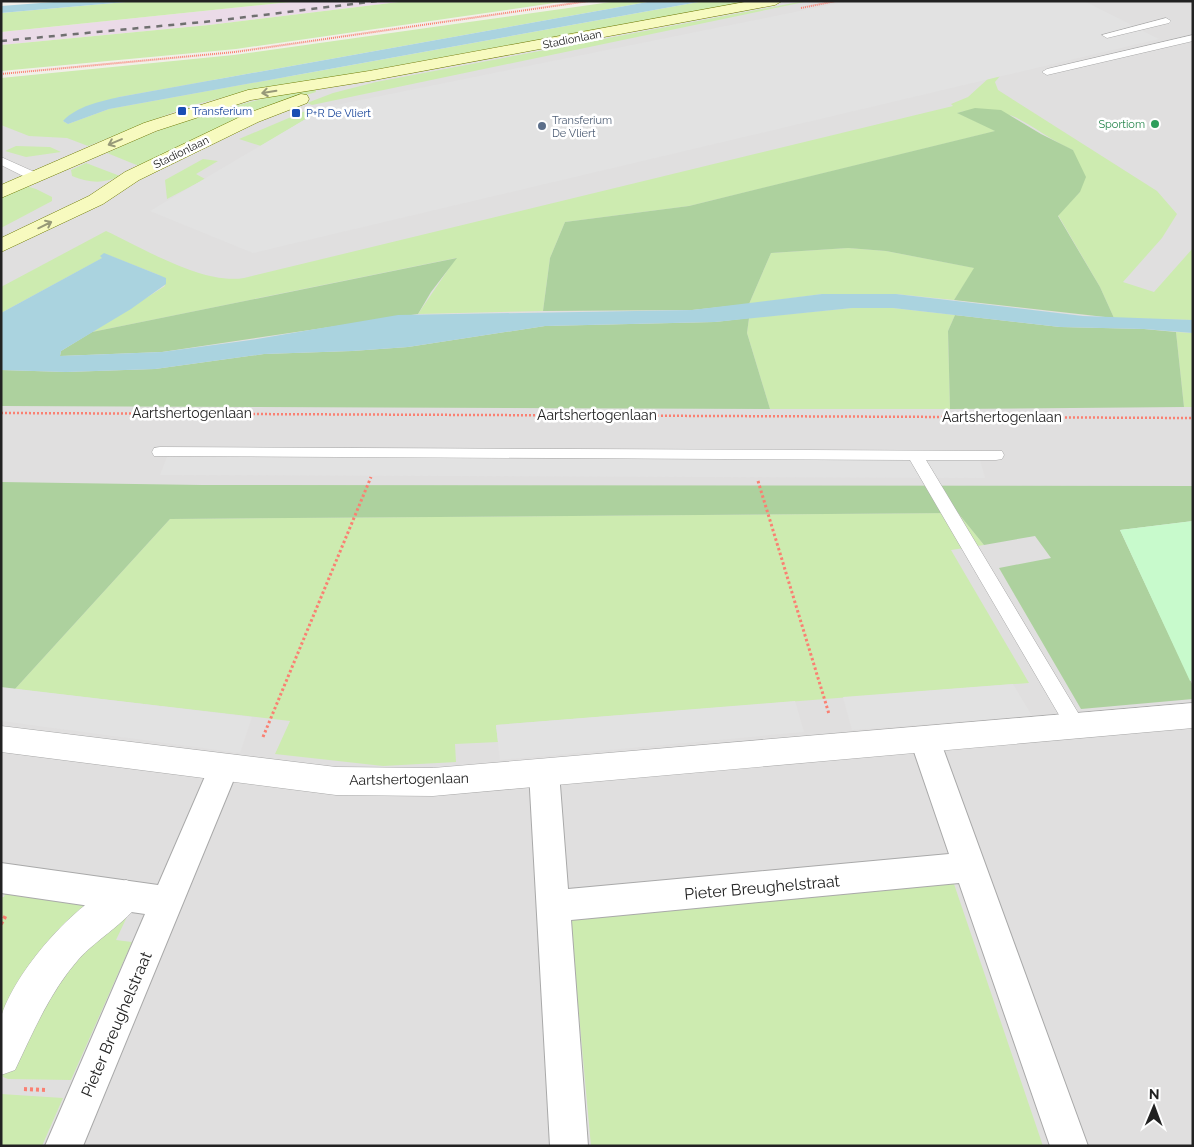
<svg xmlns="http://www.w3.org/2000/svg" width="1194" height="1147" font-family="Raleway,sans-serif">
<rect width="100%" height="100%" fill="#f2efe9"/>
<!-- residential -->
<path fill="#e0dfdf" d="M 739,1 L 1193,1 L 1193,1146 L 1,1146 L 1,90 L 387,72 Z"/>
<!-- industrial -->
<path fill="#ebdbe8" d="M 300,1 L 407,1 L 209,25 L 1,45 L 1,32 Z"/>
<!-- grass -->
<g fill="#cdebb0">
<path d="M 137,1 L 300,1 L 1,32 L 1,13 Z"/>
<path d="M 407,1 L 568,1 L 236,49 L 1,71 L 1,45 L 209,25 Z"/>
<path d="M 618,1 L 653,1 L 119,97 L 63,121 L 68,124 L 109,109 L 704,1 L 749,1 L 225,97 L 189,106 L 88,146 L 67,138 L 29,136 L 1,125 L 1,78 L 234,55 Z"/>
<path d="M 804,1 L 809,1 L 312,105 L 307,103 L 333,93 L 376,82 Z"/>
<path d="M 1002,66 L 1000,76 L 995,82 L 998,90 L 1157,191 L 1177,214 L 1162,238 L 1123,282 L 1154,292 L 1193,248 L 1193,320 L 1114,318 L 1100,287 L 1058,215 L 1080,192 L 1073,150 C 1052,141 1035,127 1015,117 C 1005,112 967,108 958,113 L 996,131 L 689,206 L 565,222 L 550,258 L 543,311 L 418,314 L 456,258 L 92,332 L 165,286 L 159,275 L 108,255 L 1,313 L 1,287 L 106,231 C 143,248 203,285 244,278 L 953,106 L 951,104 L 968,97 Z"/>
<path d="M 315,88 L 316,92 C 252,110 199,136 139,166 L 107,153 C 173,121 243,101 315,88 Z"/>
<path d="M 326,107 L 261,146 L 239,139 L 310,109 Z"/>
<path d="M 16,146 L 50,147 L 61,152 L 26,157 L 5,151 Z"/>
<path d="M 203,159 L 218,161 L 196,174 L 205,179 L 167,199 L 165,180 Z"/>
<path d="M 86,163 L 120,176 C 103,184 90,183 72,176 L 71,170 Z"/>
<path d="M 26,186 L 36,189 L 52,197 L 52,201 L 1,228 L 1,197 Z"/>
<path d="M 848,248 L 886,251 L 975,268 L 954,300 L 896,294 L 822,294 L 749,304 L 771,253 Z"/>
<path d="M 852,308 L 893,308 L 955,315 L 948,331 L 950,409 L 770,409 L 747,333 L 749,318 Z"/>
<path d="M 1176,332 L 1193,333 L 1193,407 L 1184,407 Z"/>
<path d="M 958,513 L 984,545 L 951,550 L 1029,683 L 496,725 L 498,742 L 455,744 L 456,762 L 383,766 L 275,754 L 290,721 L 15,689 L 170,519 Z"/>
<path d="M 953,881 L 1043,1146 L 591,1146 L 570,917 Z"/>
<path d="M 7,888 L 109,903 L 1,1044 L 1,897 L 4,897 Z"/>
<path d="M 132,906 L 116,940 L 132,942 L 71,1080 L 8,1079 L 3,1077 L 1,1072 L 49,981 Z"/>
<path d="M 1,1094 L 63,1098 L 42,1146 L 1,1146 Z"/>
</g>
<!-- forest -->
<g fill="#add19e">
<path d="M 975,108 L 1001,110 L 1041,134 L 1073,150 L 1086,177 L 1080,192 L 1058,216 L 1100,287 L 1114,318 L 954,300 L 974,268 L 886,251 L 848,248 L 771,253 L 749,304 L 692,310 L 543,311 L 550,258 L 565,222 L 689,206 L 995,131 L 957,113 Z"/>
<path d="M 457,258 L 431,292 L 418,314 L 162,352 L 60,356 L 61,351 L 92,332 Z"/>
<path d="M 955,315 L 1060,327 L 1144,329 L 1176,332 L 1184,407 L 950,409 L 948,331 Z"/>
<path d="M 749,318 L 747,333 L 770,409 L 1,406 L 1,370 L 66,372 L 155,369 L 264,354 L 352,351 L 408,347 L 545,326 L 715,322 Z"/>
<path d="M 1,482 L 202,485 L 1193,486 L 1193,521 L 1120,530 L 1193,686 L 1193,699 L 1081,709 L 999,568 L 1051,558 L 1035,536 L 984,545 L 958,513 L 170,519 L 15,689 L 1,688 Z"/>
</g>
<!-- park -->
<path fill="#c8facc" d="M 1193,521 L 1193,680 L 1190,681 L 1120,530 Z"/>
<!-- parking -->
<g fill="#e2e2e2">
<path d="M 849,1 L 1084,1 L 1159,39 L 253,253 L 150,211 L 326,107 Z"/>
<path d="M 167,457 L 980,460 L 985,478 L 160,475 Z"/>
<path d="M 1013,684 L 1032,716 L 852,730 L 843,697 Z"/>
<path d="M 1,687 L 252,717 L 240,753 L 1,721 Z"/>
<path d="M 795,701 L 804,732 L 500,760 L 496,725 Z"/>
</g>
<!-- water -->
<g fill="#aad3df">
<path d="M 67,1 L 137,1 L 1,13 L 1,6 Z"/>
<path d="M 653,1 L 704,1 L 109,109 L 68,124 L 63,121 C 77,106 99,102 119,97 Z"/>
<path d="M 104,253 L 159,275 L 166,278 L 166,284 L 131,309 L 61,351 L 60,356 L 162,352 L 257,339 L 398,315 L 692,310 L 822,294 L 896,294 L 1083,316 L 1193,320 L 1193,333 L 1144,329 L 1060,327 L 893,308 L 852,308 L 715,322 L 545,326 L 408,347 L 352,351 L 264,354 L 155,369 L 66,372 L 1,370 L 1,313 L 102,258 L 100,256 Z"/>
</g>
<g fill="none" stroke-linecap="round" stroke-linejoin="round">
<defs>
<g id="service">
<path d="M 1166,18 L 1171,21 L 1169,23 L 1107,38 L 1102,35 Z"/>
<path d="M 1193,35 L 1193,41 L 1047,75 L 1042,72 L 1047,69 Z"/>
<path d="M 1,157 L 39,174 L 41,177 L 39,180 L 31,180 L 1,165 Z"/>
<path d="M 160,447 L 1002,451 L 1004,455 L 1002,459 L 996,460 L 926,460 L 1086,726 L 1083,732 L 1076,734 L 1069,732 L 910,460 L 154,456 L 152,452 L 154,448 Z"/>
</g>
<g id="pedestrian">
<path d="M 925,728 L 936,731 L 940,740 L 1088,1146 L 1050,1146 L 959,883 L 571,920 L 588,1146 L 550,1146 L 529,772 L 533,763 L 544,759 L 555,763 L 559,772 L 568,889 L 949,854 L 910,740 L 914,731 Z"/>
<path d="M 224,754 L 235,758 L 239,767 L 83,1146 L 45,1146 L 145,914 L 1,893 L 1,863 L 158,885 L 213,758 Z"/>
</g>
<g id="minor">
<path d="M 1193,703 L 1193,728 L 433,796 L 336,795 L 1,752 L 1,726 L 336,767 L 433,768 Z"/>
<path d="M 126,880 L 138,885 L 143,896 C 133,919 96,939 78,960 C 50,992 33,1032 15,1070 L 1,1075 C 1,1061 0,1026 2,1014 C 18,967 79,898 126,880 Z"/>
</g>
<g id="secondary">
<path d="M 750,1 L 782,1 L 775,5 L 369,81 L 251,100 L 156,131 L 1,198 L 1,185 L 144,123 L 248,90 L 369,71 Z"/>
<path d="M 301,94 L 307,95 L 309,99 L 307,103 L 258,122 L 139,180 L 103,204 L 1,252 L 1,238 L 89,196 L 125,172 L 246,114 Z"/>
</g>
</defs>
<!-- service casing -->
<use href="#service" stroke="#a9a9a9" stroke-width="1"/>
<!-- pedestrian casing -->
<use href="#pedestrian" stroke="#a9a9a9" stroke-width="2"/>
<!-- minor casing -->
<use href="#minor" stroke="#a9a9a9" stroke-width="1"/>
<!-- secondary casing -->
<use href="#secondary" stroke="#707d05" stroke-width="1"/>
<!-- path-far3 -->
<g stroke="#fa8072" stroke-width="2" stroke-dasharray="1 1" stroke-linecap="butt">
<path d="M 801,8 L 836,1"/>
<path d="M 1,74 L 235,52 L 589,1"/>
</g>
<!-- path-far2 -->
<path stroke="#fa8072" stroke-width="2.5" stroke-dasharray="2 2" stroke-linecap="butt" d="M 1,413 L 1193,418"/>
<!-- path-far1 -->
<g stroke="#fa8072" stroke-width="3" stroke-dasharray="2.5 2.5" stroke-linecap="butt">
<path d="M 758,481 L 829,714"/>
<path d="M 263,737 L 371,477"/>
</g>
<!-- path -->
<g stroke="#fa8072" stroke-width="4" stroke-dasharray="3 3" stroke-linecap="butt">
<path d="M 1,924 L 6,915"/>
<path d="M 24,1089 L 46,1090"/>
</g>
<!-- service -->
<use href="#service" fill="#fff" fill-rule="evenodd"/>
<!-- pedestrian -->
<use href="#pedestrian" fill="#fff" fill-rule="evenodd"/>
<!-- minor -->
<use href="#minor" fill="#fff" fill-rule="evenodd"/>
<!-- secondary -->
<use href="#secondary" fill="#f7fabf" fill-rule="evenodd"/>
<!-- rail -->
<path stroke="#707070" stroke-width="2.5" stroke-dasharray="6 6" stroke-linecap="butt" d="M 1,41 L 214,21 L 377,1"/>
</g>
<!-- one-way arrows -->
<defs><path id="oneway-shaft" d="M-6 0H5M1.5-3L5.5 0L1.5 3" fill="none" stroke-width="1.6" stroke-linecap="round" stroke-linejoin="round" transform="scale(1.25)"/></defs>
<g stroke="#979978">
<use href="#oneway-shaft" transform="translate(269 92) rotate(171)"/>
<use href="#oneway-shaft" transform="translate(115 142) rotate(157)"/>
<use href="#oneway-shaft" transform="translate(45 225) rotate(-26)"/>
</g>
<!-- markers -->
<g fill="#1a4fb4" stroke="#fff" stroke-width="2">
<rect x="177" y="106" width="10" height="10" rx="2.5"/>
<rect x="291" y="108" width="10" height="10" rx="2.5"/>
</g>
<circle fill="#2e9e5b" stroke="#fff" stroke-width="2" cx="1155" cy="124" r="5"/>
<circle fill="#5c6f8a" stroke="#fff" stroke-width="2" cx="542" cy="126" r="5"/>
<g text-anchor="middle" stroke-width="5" stroke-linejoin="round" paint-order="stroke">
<!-- far-street labels -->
<g font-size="11" fill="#222" stroke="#fff">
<text transform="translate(572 39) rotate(-11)" y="4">Stadionlaan</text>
<text transform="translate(181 152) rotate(-26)" y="4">Stadionlaan</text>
</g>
<!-- far-transit labels -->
<g font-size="11" fill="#164399" stroke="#fff" text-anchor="start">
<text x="192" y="115">Transferium</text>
<text x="306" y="117">P+R De Vliert</text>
</g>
<!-- far-service labels -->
<g font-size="11" fill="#4e5e75" stroke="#fff" text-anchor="start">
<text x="552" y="124">Transferium<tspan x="552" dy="13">De Vliert</tspan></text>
</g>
<!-- far-leisure labels -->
<g font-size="11" fill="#27864d" stroke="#fff" text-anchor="end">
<text x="1145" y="128">Sportiom</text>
</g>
<!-- street labels -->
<g font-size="14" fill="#222" stroke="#fff">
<text x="192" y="418">Aartshertogenlaan</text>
<text x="597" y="420">Aartshertogenlaan</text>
<text x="1002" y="422">Aartshertogenlaan</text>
<text transform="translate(409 779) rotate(-1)" y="5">Aartshertogenlaan</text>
</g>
<!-- near-street labels -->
<g font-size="16" fill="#222" stroke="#fff">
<text transform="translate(762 887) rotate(-5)" y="6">Pieter Breughelstraat</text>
<text transform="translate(116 1024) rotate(-67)" y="6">Pieter Breughelstraat</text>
</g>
</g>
<!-- border -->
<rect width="1194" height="1147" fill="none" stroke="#222222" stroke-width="5"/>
<!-- north arrow -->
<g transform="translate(1154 1107) rotate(1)" stroke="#ffffff" stroke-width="4" paint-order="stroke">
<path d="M0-4L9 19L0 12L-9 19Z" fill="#222222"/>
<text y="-8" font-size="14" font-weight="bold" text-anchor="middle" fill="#222222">N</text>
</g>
</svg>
